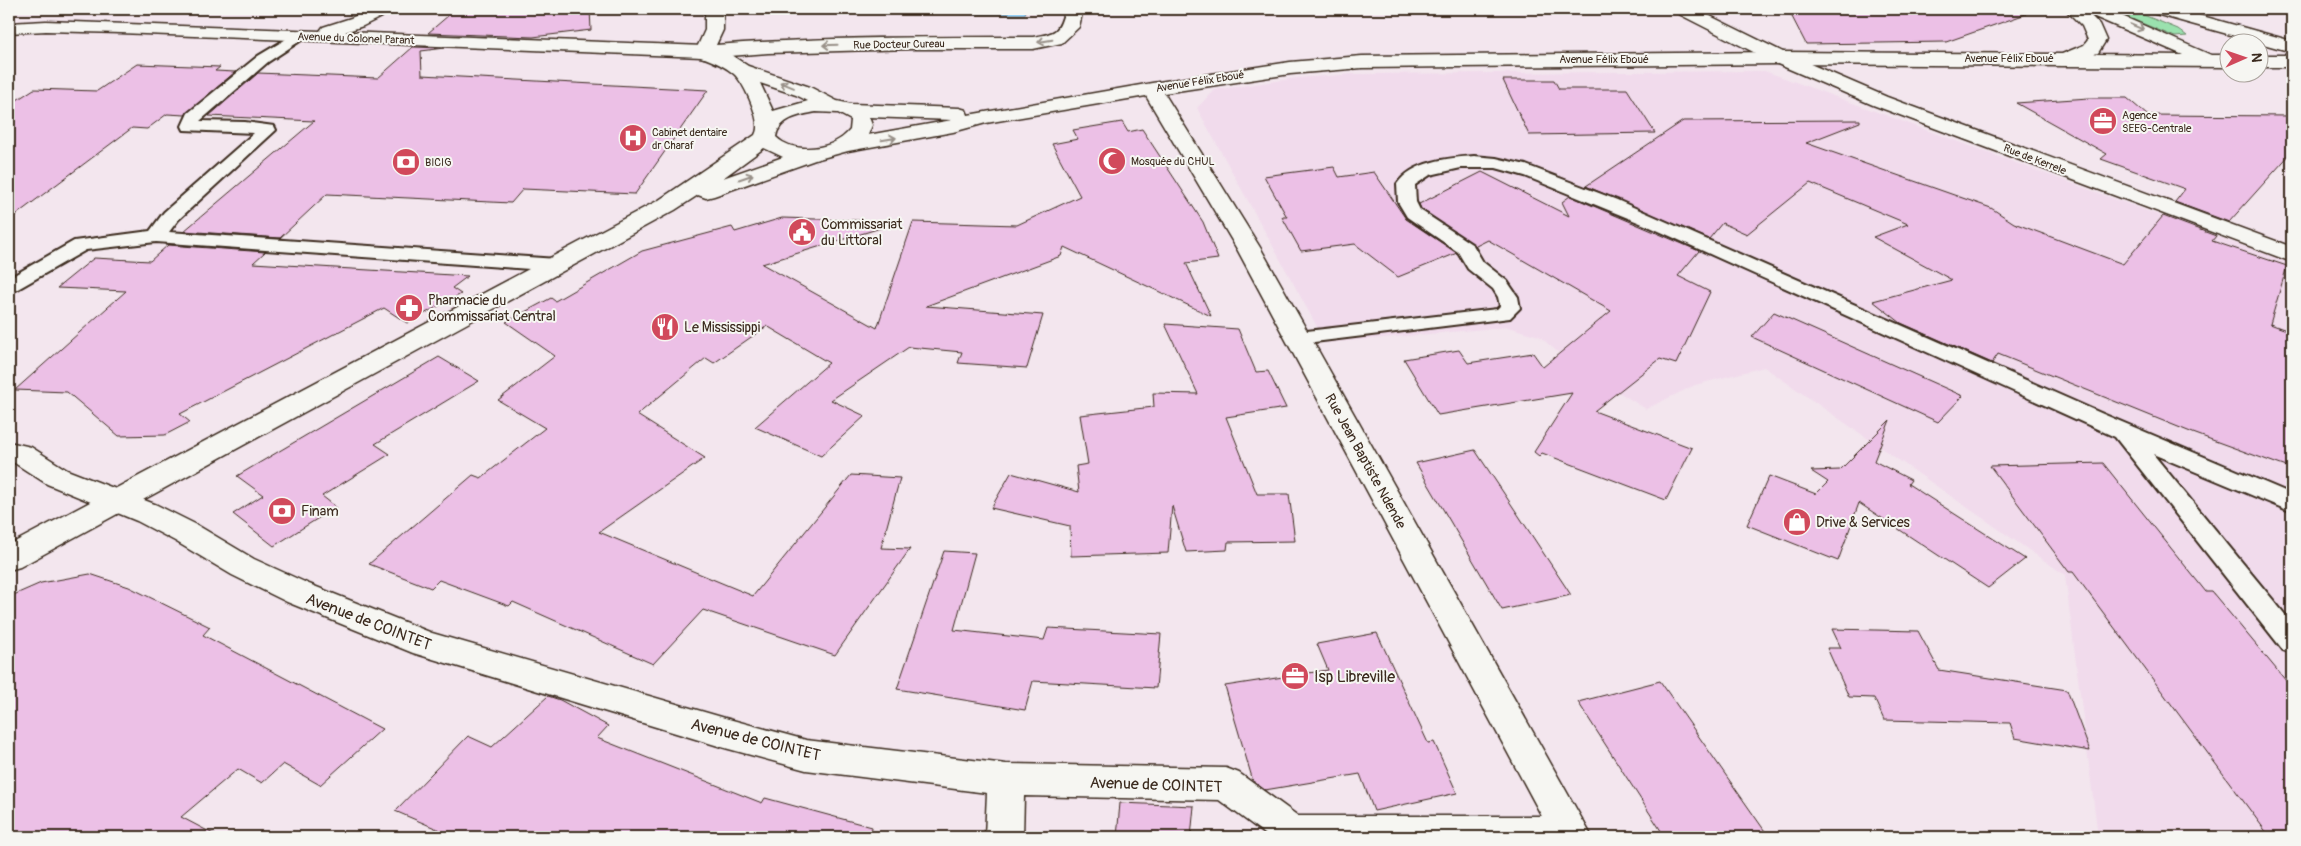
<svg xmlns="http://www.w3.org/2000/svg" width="2301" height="846" font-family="Pangolin,sans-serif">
<rect width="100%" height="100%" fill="#f3e6ee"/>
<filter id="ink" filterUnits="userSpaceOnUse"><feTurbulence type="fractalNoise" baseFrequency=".02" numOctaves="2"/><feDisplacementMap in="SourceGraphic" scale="10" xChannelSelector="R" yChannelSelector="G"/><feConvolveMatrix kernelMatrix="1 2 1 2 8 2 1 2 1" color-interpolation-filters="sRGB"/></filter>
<g filter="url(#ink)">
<!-- built -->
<path fill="#f1dbec" d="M 1765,71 L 2292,264 L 2292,837 L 2098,837 L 2065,575 L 1764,367 L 1695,385 L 1646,409 L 1568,361 L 1539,336 L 1508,327 L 1326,343 L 1197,108 L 1214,90 L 1298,78 L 1356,74 Z"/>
<!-- green -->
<path fill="#9ae1ae" stroke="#6a8666" d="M 2108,9 L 2129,9 L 2178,29 L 2187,36 L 2175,37 Z"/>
<!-- water -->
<path fill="#9cd7fd" stroke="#7592a4" d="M 962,9 L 1026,9 L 1025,14 L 961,14 Z"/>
<!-- building -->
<g fill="#ecc0e6" stroke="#3b2a1e">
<path d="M 456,9 L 590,9 L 591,30 L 533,37 L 428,33 Z"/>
<path d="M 1788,9 L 2025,9 L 2026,14 L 1946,42 L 1806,44 Z"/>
<path d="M 413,47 L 445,48 L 421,51 L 422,75 L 708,90 L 635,194 L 523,189 L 511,203 L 327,194 L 280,238 L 184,231 L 314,121 L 209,116 L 258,73 L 378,78 Z"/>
<path d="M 137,64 L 220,67 L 215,71 L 235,72 L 185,115 L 167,114 L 147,129 L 132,128 L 9,220 L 9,105 L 34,89 L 97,91 Z"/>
<path d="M 1503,80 L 1554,80 L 1559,89 L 1627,89 L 1655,133 L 1529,135 Z"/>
<path d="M 2089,98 L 2127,98 L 2147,115 L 2292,116 L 2292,152 L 2229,222 L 2175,202 L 2185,189 L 2101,159 L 2107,154 L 2016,103 Z"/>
<path d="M 1860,120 L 1860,122 L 1806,143 L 1991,208 L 2014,223 L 2123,264 L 2163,216 L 2216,236 L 2212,241 L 2287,266 L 2270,324 L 2292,332 L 2292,469 L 2193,433 L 1998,354 L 1992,363 L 1901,323 L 1873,301 L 1952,280 L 1873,237 L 1908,224 L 1810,183 L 1747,234 L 1722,223 L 1709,239 L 1586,186 L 1683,121 Z"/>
<path d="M 1122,122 L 1128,132 L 1142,129 L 1203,222 L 1218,259 L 1186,263 L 1211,316 L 1064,247 L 1061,256 L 926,306 L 1043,315 L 1027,368 L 958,363 L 962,352 L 909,347 L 831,400 L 865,416 L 821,456 L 755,427 L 829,363 L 767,326 L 714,363 L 706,358 L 637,415 L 705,458 L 599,532 L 753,596 L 851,475 L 900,478 L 881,548 L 910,549 L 835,655 L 703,610 L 653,664 L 513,602 L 509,606 L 439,580 L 431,588 L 369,564 L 473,475 L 481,478 L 545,428 L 498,400 L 555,356 L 506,322 L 551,298 L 555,301 L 642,251 L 732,227 L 735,232 L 782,218 L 883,221 L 884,227 L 762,264 L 877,328 L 913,222 L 1017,225 L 1080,196 L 1052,144 L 1078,139 L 1073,130 Z"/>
<path d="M 1334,167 L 1339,177 L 1374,172 L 1406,219 L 1457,253 L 1398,277 L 1355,244 L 1301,251 L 1282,217 L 1287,217 L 1264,176 Z"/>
<path d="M 1482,172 L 1569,216 L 1562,202 L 1570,196 L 1699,251 L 1678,276 L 1710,292 L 1676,364 L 1660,359 L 1594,411 L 1692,448 L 1666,500 L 1542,453 L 1539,456 L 1534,452 L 1572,393 L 1438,415 L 1404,359 L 1459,350 L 1468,363 L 1533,353 L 1543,367 L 1611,311 L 1488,240 L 1476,246 L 1421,209 L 1419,204 Z"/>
<path d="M 168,245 L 265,252 L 253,263 L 468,276 L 452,288 L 461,294 L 407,323 L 384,308 L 180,414 L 190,422 L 165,435 L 119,436 L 67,392 L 15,390 L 126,291 L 57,288 L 94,258 L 150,261 Z"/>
<path d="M 1774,312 L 1963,396 L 1938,422 L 1752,337 Z"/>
<path d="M 1165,324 L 1238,329 L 1256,372 L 1268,371 L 1286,408 L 1226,417 L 1257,494 L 1289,494 L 1295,541 L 1228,542 L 1227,550 L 1186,552 L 1172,506 L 1168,553 L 1071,556 L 1070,526 L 991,508 L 1011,473 L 1079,492 L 1076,466 L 1088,464 L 1080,415 L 1154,407 L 1153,393 L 1198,394 Z"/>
<path d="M 439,357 L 479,381 L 375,444 L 390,454 L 322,496 L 336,507 L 274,546 L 233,514 L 263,495 L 237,476 Z"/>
<path d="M 1890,420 L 1874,461 L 1911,480 L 1908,484 L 2025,559 L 1988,588 L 1859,503 L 1838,561 L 1747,525 L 1769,476 L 1816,494 L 1828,482 L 1811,471 L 1840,470 Z"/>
<path d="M 1475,450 L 1519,516 L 1571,595 L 1502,610 L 1416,463 Z"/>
<path d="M 2103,463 L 2206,592 L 2212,592 L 2292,688 L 2292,837 L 2270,837 L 2073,572 L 2069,572 L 1990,466 Z"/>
<path d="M 944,551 L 975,553 L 954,630 L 1044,640 L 1048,628 L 1161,634 L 1156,688 L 1033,681 L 1025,710 L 897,689 Z"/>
<path d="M 90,574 L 129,587 L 210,627 L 203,635 L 382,729 L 320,785 L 283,764 L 262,783 L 238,769 L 181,817 L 219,837 L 9,837 L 9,597 L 41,583 Z"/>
<path d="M 1832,629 L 1918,631 L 1939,670 L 2067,690 L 2090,751 L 2015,738 L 2010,723 L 1884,720 L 1874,698 L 1849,697 L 1827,648 L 1841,648 Z"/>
<path d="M 1377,633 L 1428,743 L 1434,742 L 1457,793 L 1374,811 L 1360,774 L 1265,790 L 1253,781 L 1225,686 L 1328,670 L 1317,644 Z"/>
<path d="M 1660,681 L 1769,837 L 1665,837 L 1578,702 Z"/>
<path d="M 548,696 L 560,700 L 608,726 L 597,738 L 762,803 L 765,798 L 872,827 L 871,837 L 456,837 L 395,811 L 468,736 L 492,747 Z"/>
<path d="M 1120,803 L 1194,806 L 1191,837 L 1117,837 Z"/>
</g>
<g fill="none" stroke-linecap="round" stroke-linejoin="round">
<defs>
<g id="service">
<path d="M 298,32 L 303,33 L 305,36 L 303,39 L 268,62 L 200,121 L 245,122 L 274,126 L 276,130 L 178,220 L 169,232 L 557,259 L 564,261 L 567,265 L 564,269 L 557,271 L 156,242 L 86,250 L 16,290 L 9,292 L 9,278 L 74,241 L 150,231 L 164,212 L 254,133 L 184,130 L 182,126 L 188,113 L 258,56 Z"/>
<path d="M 1474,156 L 1496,158 L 1526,165 L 1617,200 L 2103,414 L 2292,494 L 2292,512 L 2153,454 L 2292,623 L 2292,653 L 2283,650 L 2115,437 L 1650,227 L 1525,176 L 1496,168 L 1461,168 L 1430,175 L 1415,185 L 1416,202 L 1420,210 L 1473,245 L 1483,262 L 1507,281 L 1518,297 L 1520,308 L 1510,318 L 1298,344 L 1291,343 L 1288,338 L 1291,333 L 1298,332 L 1497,309 L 1500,306 L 1498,297 L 1493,289 L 1468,269 L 1458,252 L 1407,217 L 1398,202 L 1397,184 C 1413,161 1448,158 1474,156 Z"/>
</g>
<g id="minor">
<path d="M 705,9 L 723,9 L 723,30 L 716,45 C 822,37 927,37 1033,37 C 1057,33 1059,32 1065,9 L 1083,9 L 1079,27 L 1062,43 L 1033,49 L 912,49 L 768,53 L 704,58 L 697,56 L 695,52 L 705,30 Z"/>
<path d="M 1674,9 L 1696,9 L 1787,54 L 1887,97 L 2292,247 L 2292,262 L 1873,105 L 1773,62 L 1677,13 Z"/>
<path d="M 9,442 L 31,447 L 67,470 L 157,505 L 197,525 L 254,559 L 309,584 L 432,633 L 725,718 L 806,740 L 1006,764 L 1226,768 L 1239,773 L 1298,816 L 1570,816 L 1583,821 L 1589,833 L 1587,837 L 1269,837 L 1219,800 L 1024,796 L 1023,837 L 985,837 L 987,793 L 806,770 L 725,748 L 413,653 L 287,602 L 232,575 L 175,541 L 137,521 L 47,484 L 13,462 L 9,462 Z"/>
</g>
<g id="secondary">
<path d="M 370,9 L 392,9 L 389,13 L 363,26 L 345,32 L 704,46 L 731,55 L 748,66 L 810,87 L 837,101 L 851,104 L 959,108 L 966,110 L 968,115 L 1152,83 L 1290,62 L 1362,56 L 1780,52 L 2062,54 L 2084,45 L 2088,40 L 2082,26 L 2065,9 L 2106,9 L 2211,55 L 2228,55 L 2228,67 L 1780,64 L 1362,68 L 1290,74 L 1164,93 L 1261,249 L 1592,837 L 1553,837 L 1237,249 L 1146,96 L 986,123 L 953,132 L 848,151 L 815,160 L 714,196 L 706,198 L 698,195 L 675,210 L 20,567 L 9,570 L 9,545 L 659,200 L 755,135 C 756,133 757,130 757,128 C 758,114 744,83 734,74 C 725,66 713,61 702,57 L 120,33 L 46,31 L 9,33 L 9,23 L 46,21 L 320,31 L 323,27 L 351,18 ZM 2090,15 L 2183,55 L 2094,54 L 2098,53 L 2106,40 L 2099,24 ZM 760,83 L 796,95 L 808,101 L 773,111 ZM 816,112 L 838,113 L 851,120 L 850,130 C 834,150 795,155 776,137 C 779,118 800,115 816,112 ZM 869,117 L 952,120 L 868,135 L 872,125 ZM 764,148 L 783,157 L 723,178 Z"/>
<path d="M 2149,9 L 2177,9 L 2292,41 L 2292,52 L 2152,13 Z"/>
<rect x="2258" y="55" width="34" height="12"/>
</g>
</defs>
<!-- service casing -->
<use href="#service" stroke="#3b2a1e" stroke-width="4"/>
<!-- minor casing -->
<use href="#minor" stroke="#3b2a1e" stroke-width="3"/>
<!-- secondary casing -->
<use href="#secondary" stroke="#3b2a1e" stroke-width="3"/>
<!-- service -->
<use href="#service" fill="#f6f6f2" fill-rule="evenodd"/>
<!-- minor -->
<use href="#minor" fill="#f6f6f2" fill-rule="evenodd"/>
<!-- secondary -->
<use href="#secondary" fill="#f6f6f2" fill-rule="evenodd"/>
</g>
<!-- one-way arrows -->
<defs><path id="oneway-shaft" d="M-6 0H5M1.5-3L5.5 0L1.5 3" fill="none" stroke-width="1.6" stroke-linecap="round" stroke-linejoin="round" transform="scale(1.25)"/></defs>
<g stroke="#989088">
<use href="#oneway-shaft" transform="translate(2137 27) rotate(22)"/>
<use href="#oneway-shaft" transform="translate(1045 41) rotate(170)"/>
<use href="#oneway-shaft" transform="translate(830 45) rotate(178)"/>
<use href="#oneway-shaft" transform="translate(787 85) rotate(-158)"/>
<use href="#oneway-shaft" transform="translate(889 139) rotate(-10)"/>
<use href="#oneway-shaft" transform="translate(746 177) rotate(-19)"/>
</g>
</g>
<!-- icons -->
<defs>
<symbol id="office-disc" viewBox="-11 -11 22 22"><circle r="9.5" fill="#d1495b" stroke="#f6f6f2"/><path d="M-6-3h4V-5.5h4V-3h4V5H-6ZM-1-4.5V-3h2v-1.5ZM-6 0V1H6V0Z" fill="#fff"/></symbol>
<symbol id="hospital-disc" viewBox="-11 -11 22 22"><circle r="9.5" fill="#d1495b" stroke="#f6f6f2"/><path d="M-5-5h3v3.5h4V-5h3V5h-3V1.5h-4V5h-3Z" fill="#fff"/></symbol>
<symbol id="mosque-disc" viewBox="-11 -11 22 22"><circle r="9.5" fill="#d1495b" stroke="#f6f6f2"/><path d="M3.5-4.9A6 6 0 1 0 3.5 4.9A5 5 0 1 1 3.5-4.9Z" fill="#fff"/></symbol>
<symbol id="bank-disc" viewBox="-11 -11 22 22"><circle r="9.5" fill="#d1495b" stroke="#f6f6f2"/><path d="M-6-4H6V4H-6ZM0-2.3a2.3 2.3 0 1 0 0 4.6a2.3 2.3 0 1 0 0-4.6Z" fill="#fff"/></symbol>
<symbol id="civic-disc" viewBox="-11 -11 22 22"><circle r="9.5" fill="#d1495b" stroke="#f6f6f2"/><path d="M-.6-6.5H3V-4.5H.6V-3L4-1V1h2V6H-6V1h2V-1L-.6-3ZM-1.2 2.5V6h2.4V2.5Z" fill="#fff"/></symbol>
<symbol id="pharmacy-disc" viewBox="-11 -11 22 22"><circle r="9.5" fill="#d1495b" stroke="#f6f6f2"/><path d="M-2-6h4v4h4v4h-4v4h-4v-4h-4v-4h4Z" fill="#fff"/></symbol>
<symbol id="restaurant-disc" viewBox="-11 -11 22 22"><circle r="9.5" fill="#d1495b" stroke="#f6f6f2"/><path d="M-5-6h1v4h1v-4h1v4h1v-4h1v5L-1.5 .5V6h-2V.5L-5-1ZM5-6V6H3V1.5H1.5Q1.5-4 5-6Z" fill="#fff"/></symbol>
<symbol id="shop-disc" viewBox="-11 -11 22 22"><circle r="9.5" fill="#d1495b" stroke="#f6f6f2"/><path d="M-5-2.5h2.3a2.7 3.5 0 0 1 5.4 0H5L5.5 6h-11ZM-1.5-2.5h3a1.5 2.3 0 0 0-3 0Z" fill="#fff"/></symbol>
</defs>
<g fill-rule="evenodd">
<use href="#office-disc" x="2087" y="105" width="32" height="32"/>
<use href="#hospital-disc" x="617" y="122" width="32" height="32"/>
<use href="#mosque-disc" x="1096" y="145" width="32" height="32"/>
<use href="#bank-disc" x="390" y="146" width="32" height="32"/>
<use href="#civic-disc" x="786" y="216" width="32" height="32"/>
<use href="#pharmacy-disc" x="393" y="292" width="32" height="32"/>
<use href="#restaurant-disc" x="649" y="311" width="32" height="32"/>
<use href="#bank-disc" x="266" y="495" width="32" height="32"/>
<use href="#shop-disc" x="1781" y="506" width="32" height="32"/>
<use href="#office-disc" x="1279" y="660" width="32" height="32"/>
</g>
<g text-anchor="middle" stroke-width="4" stroke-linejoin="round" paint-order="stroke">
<!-- far-street labels -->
<g font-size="11" fill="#3b2a1e" stroke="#f6f6f2">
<text transform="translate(356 38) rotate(2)" y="4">Avenue du Colonel Parant</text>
<text transform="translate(899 44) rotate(-1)" y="4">Rue Docteur Cureau</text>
<text x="2009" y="62">Avenue Félix Eboué</text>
<text x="1604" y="63">Avenue Félix Eboué</text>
<text transform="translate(1200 81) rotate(-9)" y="4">Avenue Félix Eboué</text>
<text transform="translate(2035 159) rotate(21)" y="4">Rue de Kerrele</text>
</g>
<!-- far-poi labels -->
<g font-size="11" fill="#3b2a1e" stroke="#f6f6f2" text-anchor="start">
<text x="2122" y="119">Agence<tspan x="2122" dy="13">SEEG-Centrale</tspan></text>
<text x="652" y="136">Cabinet dentaire<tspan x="652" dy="13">dr Charaf</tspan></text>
<text x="1131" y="165">Mosquée du CHUL</text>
<text x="425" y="166">BICIG</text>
</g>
<!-- poi labels -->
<g font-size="14" fill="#3b2a1e" stroke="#f6f6f2" text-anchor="start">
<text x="821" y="229">Commissariat<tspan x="821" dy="16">du Littoral</tspan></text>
<text x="428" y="305">Pharmacie du<tspan x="428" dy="16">Commissariat Central</tspan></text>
<text x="684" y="332">Le Mississippi</text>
<text x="301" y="516">Finam</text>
<text x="1816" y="527">Drive &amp; Services</text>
</g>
<!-- street labels -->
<g font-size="14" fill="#3b2a1e" stroke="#f6f6f2">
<text transform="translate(1366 461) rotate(61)" y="5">Rue Jean Baptiste Ndende</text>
</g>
<!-- near-street labels -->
<g font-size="16" fill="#3b2a1e" stroke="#f6f6f2">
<text transform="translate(369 621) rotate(21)" y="6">Avenue de COINTET</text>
<text transform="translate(756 739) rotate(14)" y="6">Avenue de COINTET</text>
<text transform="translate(1156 784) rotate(2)" y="6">Avenue de COINTET</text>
</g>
<!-- near-poi labels -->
<g font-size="16" fill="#3b2a1e" stroke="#f6f6f2" text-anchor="start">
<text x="1314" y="682">Isp Libreville</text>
</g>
</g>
<!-- margin -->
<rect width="2301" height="846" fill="none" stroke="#f6f6f2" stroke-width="30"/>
<rect x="15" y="15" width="2271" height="816" fill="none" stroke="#3b2a1e" stroke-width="2" filter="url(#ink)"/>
<!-- north arrow -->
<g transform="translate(2244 58) rotate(88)"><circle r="24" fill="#f6f6f2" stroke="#aba49d"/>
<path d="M0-4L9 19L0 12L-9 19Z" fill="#d1495b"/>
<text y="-8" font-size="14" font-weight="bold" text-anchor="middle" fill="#3b2a1e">N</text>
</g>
</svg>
